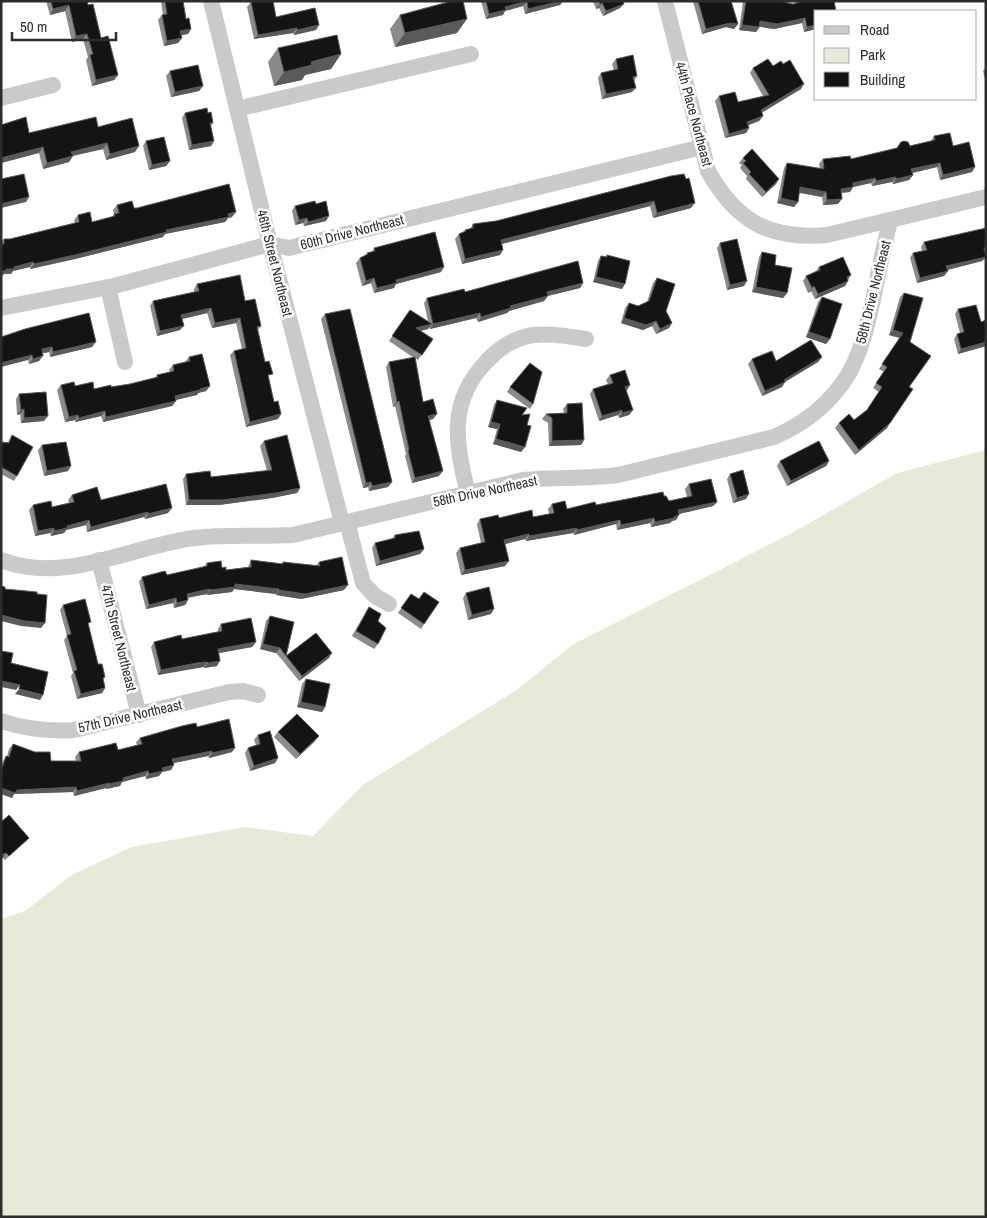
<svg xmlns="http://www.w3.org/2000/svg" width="987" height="1218" font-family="'Archivo Narrow',sans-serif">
<rect width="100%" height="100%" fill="#fff"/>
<!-- green -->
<path fill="#e6ebd9" d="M 986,450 L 986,1217 L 1,1217 L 1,919 L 25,911 L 73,874 L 132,847 L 245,827 L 313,836 L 363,785 L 518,689 L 572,645 L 788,535 L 897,473 Z"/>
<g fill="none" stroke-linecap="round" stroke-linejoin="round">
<!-- minor -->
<g stroke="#cacaca" stroke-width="16">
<path d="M 211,1 L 270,244 L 342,523"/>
<path d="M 665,1 L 708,171 C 736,221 769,240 827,235 L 986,197"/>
<path d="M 1,98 L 53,85"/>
<path d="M 237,109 L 471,54"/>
<path d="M 108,287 L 125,362"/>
<path d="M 1,308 L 114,286 L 270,244 L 289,248 L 702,147"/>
<path d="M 468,493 C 455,443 448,401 487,361 C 499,348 515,338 533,335 C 550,333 569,336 586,339"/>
<path d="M 347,522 L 363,583 L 375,596 L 389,604"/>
<path d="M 1,560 C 65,585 131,546 194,538 C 227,534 260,537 293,535 L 523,480 C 555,477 586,479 618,475 L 774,437 C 804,424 830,404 848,375 C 862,351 868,322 874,295 C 879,270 884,246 890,221"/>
<path d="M 99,560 L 139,715"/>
<path d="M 1,721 C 26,729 48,732 74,730 L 229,692 L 243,691 L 258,695"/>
</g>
</g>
<!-- wall -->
<g fill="#8a8a8a">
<path d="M 46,1 L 87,1 L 101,38 L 118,75 L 114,80 L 92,86 L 86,60 L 88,57 L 83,39 L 72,42 L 65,11 L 50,15 Z"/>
<path d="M 161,1 L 183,1 L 186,19 L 191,29 L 188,34 L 181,35 L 182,38 L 178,43 L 164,46 L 158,20 L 162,15 L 163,15 Z"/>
<path d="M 481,1 L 563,1 L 560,5 L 525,14 L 523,6 L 505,11 L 503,15 L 486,19 Z"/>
<path d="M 593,1 L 623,1 L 620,8 L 603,16 L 599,8 L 596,9 Z"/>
<path d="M 693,1 L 731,1 L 738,24 L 734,29 L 726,27 L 702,34 Z"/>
<path d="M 743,1 L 779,1 L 793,4 L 816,29 L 804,32 L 802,23 L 774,29 L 760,27 L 756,32 L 739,30 Z"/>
<path d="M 251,2 L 276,17 L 319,25 L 316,30 L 294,35 L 293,33 L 254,39 L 247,7 Z"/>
<path d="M 400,15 L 457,33 L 395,47 L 390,29 Z"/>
<path d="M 278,48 L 341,54 L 331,69 L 305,75 L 302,80 L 274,86 L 268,62 Z"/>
<path d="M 616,59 L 637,76 L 634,81 L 632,92 L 602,99 L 598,78 L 601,73 L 614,70 L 612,64 Z"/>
<path d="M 773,66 L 801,89 L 762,113 L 763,116 L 759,121 L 748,125 L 749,128 L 746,133 L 725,138 L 715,101 L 719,96 L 738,102 L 763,96 L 750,73 L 753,68 Z"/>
<path d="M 986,67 L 986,83 L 983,71 Z"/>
<path d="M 170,71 L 203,86 L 199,91 L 171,97 L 166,76 Z"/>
<path d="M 185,113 L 208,113 L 213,123 L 211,126 L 214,141 L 211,146 L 189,150 L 182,118 Z"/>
<path d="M 1,125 L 29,133 L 98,127 L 135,152 L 106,160 L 103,149 L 73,156 L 69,162 L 43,169 L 39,153 L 1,163 Z"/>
<path d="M 934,136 L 953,146 L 975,167 L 972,172 L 940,180 L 937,167 L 912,173 L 913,175 L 909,180 L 893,184 L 892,182 L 872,186 L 871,183 L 853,187 L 850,192 L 841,193 L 838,204 L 823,205 L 822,197 L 799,193 L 798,202 L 794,207 L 777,203 L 784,168 L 787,163 L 820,169 L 819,164 L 823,159 L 851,159 L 931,141 Z"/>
<path d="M 146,141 L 170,161 L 166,166 L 149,170 L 143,146 Z"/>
<path d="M 743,158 L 776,184 L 762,197 L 746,179 L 747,176 L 740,168 L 742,165 L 739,163 Z"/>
<path d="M 671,176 L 691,208 L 653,218 L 650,206 L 502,244 L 500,255 L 462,264 L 455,239 L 459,234 L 463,232 L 465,230 L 470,229 L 473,224 L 496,221 Z"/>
<path d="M 316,204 L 326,221 L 304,226 L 303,223 L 295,225 L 292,211 L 295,206 Z"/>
<path d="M 117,205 L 134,208 L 232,217 L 228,218 L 225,222 L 165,234 L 163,237 L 75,259 L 30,269 L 30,267 L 13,271 L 11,274 L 4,274 L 2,276 L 1,276 L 1,242 L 4,239 L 10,239 L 75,223 L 74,220 L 78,215 L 92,222 L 112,217 L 114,214 L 113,210 Z"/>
<path d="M 924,242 L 984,252 L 986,257 L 982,261 L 947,270 L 948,271 L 944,276 L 917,283 L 910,258 L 913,253 L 922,251 L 921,247 Z"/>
<path d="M 720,243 L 744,286 L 727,290 L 717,248 Z"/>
<path d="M 374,248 L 441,272 L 396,284 L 394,288 L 374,293 L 371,283 L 362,286 L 356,263 L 360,258 L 365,256 L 367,253 L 372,252 Z"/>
<path d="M 762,252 L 775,265 L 787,293 L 783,298 L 752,292 L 759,257 Z"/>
<path d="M 607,255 L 622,289 L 593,282 L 598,261 L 601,256 L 606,257 Z"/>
<path d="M 819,267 L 851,275 L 845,286 L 815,299 L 811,291 L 808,293 L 803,281 L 806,276 L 816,271 Z"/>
<path d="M 657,278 L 666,311 L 672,323 L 669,328 L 656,334 L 652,326 L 643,330 L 621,323 L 625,308 L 629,303 L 638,306 L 647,302 L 653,283 Z"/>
<path d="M 583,283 L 580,288 L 548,296 L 544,301 L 509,311 L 507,313 L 478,322 L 476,318 L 430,329 L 429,327 L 428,329 L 420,331 L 433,339 L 418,360 L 415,358 L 423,402 L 437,414 L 433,419 L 429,420 L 439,476 L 412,483 L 405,456 L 406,454 L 395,406 L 393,407 L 386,367 L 389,362 L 414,358 L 389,341 L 410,310 L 428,321 L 424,303 L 427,298 L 465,292 Z"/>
<path d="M 197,284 L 245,301 L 261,326 L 258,330 L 274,402 L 281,414 L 278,419 L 246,427 L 230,355 L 234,351 L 242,349 L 236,323 L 212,328 L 207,313 L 182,319 L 180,330 L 157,336 L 150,306 L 153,301 L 194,292 L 194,289 Z"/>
<path d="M 904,293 L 910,342 L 909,387 L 887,428 L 855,455 L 835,428 L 839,423 L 854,420 L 867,410 L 879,392 L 873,388 L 884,372 L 879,369 L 900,338 L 889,335 L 900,297 Z"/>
<path d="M 822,297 L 826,344 L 806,337 L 818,302 Z"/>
<path d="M 958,309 L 981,322 L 986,320 L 986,346 L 958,354 L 954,339 L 957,334 L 960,333 L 955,314 Z"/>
<path d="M 325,314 L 392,482 L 388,487 L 369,491 L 368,487 L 363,488 L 321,319 Z"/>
<path d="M 1,337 L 92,347 L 50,357 L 49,352 L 43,353 L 39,361 L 29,364 L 28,360 Z"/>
<path d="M 189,357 L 210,386 L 206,391 L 198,393 L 197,395 L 176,400 L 176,401 L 172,406 L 103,422 L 101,416 L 75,422 L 75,420 L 65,422 L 57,390 L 61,385 L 94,389 L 111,387 L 130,384 L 155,378 L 157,375 L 170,372 L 169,370 L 173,365 L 185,362 Z"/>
<path d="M 822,357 L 818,362 L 785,382 L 782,387 L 762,396 L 748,364 L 752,359 L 776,361 Z"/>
<path d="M 610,375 L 630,385 L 626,391 L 633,410 L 629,415 L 619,418 L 618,415 L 599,421 L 590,394 L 593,389 L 608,384 L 606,380 Z"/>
<path d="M 510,387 L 533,404 L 530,409 L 507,392 Z"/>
<path d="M 19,394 L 44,421 L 21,423 L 20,414 L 17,415 L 16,399 Z"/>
<path d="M 497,400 L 522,415 L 527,425 L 525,447 L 521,452 L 493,444 L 497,429 L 488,427 L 494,405 Z"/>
<path d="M 567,404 L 584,440 L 581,445 L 549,446 L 548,423 L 542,419 L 546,414 L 564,413 L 563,409 Z"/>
<path d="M 12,435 L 17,476 L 14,481 L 1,474 L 1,442 L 8,442 Z"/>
<path d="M 264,441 L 300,488 L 297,493 L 272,498 L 219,505 L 186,505 L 183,479 L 186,474 L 211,477 L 267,471 L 260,446 Z"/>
<path d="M 42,445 L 68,471 L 44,476 L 38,450 Z"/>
<path d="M 780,461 L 829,461 L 826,466 L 787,486 L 777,466 Z"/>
<path d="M 730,474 L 746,499 L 733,503 L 727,479 Z"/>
<path d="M 689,484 L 717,502 L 713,506 L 679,514 L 679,515 L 676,520 L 672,521 L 670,523 L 651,527 L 650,523 L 617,530 L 616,524 L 574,535 L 573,533 L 526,541 L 525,539 L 505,544 L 505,566 L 461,575 L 456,553 L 460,548 L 481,543 L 477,524 L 480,519 L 533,517 L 549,514 L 548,509 L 552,504 L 567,509 L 664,496 L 669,501 L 687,497 L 685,489 Z"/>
<path d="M 72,495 L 101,500 L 168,513 L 145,519 L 144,517 L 87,532 L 86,525 L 66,530 L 64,533 L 51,536 L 50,533 L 35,536 L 29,510 L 33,505 L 52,507 L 69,503 L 68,500 Z"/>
<path d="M 395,535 L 424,549 L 420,554 L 376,566 L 372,548 L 375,543 L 392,539 Z"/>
<path d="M 251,560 L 282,564 L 283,562 L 316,566 L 319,562 L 344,590 L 301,599 L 276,595 L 276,594 L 234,589 L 232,592 L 207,595 L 207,594 L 188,598 L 188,600 L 185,605 L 174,608 L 173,603 L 146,609 L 139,582 L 142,577 L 167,575 L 204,567 L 207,563 L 222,568 L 226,570 L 248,567 Z"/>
<path d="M 466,593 L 491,614 L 468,620 L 463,598 Z"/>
<path d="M 411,594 L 419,599 L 439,602 L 421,629 L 398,613 Z"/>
<path d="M 63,605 L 88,626 L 105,688 L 102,693 L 77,699 L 71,676 L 73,673 L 64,640 L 67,636 L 60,610 Z"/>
<path d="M 369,607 L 378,621 L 378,644 L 374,649 L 352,636 Z"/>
<path d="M 270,616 L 286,656 L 283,661 L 276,653 L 260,649 L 266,621 Z"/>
<path d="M 221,624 L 256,642 L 252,647 L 219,653 L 217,666 L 204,668 L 204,667 L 194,668 L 158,675 L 151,647 L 154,642 L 182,639 L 218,632 L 218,629 Z"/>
<path d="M 286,656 L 329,658 L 299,681 L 283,661 Z"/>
<path d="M 306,679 L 325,707 L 322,712 L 297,707 L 302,684 Z"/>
<path d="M 197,727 L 232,752 L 209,758 L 208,756 L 174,763 L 171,770 L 162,772 L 159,776 L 146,779 L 145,776 L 122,782 L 120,786 L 106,789 L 106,788 L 74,796 L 73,792 L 14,794 L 12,798 L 1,794 L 1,766 L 3,761 L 7,756 L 9,749 L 13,744 L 51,761 L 76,761 L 75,757 L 79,752 L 118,750 L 137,745 L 136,742 L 140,738 Z"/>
<path d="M 278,732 L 315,741 L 296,759 L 274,737 Z"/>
<path d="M 258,735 L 278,758 L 275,763 L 250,771 L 245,753 L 248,748 L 256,745 L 254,740 Z"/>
<path d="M 1,822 L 29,838 L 25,842 L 5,860 L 3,858 Z"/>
</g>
<!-- shaded-wall -->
<g fill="#5a5a5a">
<path d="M 527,1 L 523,6 L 505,11 L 503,15 L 486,19 L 489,14 L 505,7 Z"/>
<path d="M 561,1 L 563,1 L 560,5 L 525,14 L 528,9 Z"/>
<path d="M 602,3 L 599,8 L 596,9 L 600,4 Z"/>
<path d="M 624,4 L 620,8 L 603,16 L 606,11 Z"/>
<path d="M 69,5 L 65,11 L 50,15 L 53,9 Z"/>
<path d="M 805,18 L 802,23 L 774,29 L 757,26 L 760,21 Z"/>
<path d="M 467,19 L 457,33 L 395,47 L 405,33 Z"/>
<path d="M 730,23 L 738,24 L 734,29 L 726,27 L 702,34 L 706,29 Z"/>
<path d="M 319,25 L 316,30 L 294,35 L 297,30 Z"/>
<path d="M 742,25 L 759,27 L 756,32 L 739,30 Z"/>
<path d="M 816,25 L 816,29 L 804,32 L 807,27 Z"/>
<path d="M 297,28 L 293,33 L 254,39 L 258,35 Z"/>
<path d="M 191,29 L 188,34 L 177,36 L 180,31 Z"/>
<path d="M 87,34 L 83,39 L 72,42 L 76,36 Z"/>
<path d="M 182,38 L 178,43 L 164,46 L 167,41 Z"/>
<path d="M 341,54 L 331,69 L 305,75 L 302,80 L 274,86 L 284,72 L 311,62 Z"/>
<path d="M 118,75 L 114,80 L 92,86 L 96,80 Z"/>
<path d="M 804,84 L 801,89 L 757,115 L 761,110 Z"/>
<path d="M 203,86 L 199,91 L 171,97 L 175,92 Z"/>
<path d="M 636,88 L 632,92 L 602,99 L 606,94 Z"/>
<path d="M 763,116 L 759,121 L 744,127 L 747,122 Z"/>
<path d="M 749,128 L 746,133 L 725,138 L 729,134 Z"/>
<path d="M 214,141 L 211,146 L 189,150 L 192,145 Z"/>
<path d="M 107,143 L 103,149 L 67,157 L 71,152 Z"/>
<path d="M 139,146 L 135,152 L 106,160 L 110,154 Z"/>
<path d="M 43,147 L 39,153 L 1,163 L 1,158 Z"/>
<path d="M 73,156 L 69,162 L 43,169 L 47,163 Z"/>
<path d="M 170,161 L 166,166 L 149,170 L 152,165 Z"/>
<path d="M 940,163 L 937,167 L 908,174 L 911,169 Z"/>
<path d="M 975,167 L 972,172 L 940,180 L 943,175 Z"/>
<path d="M 913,175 L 909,180 L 893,184 L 896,179 Z"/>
<path d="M 896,177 L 892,182 L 872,186 L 876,181 Z"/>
<path d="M 875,178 L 871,183 L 853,187 L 850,192 L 837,193 L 841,189 L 853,183 Z"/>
<path d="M 779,179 L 776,184 L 762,197 L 766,192 Z"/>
<path d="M 800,187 L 826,192 L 822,197 L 797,192 Z"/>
<path d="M 29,197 L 26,202 L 1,208 L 1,204 Z"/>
<path d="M 781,198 L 798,202 L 794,207 L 777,203 Z"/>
<path d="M 842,199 L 838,204 L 823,205 L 827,200 Z"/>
<path d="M 654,201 L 650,206 L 497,245 L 501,240 Z"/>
<path d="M 695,203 L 691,208 L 653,218 L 657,213 Z"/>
<path d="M 236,212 L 232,217 L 228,218 L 225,222 L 165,234 L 163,237 L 75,259 L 30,269 L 34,264 Z"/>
<path d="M 329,216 L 326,221 L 304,226 L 308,222 Z"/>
<path d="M 307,218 L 303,223 L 295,225 L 299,220 Z"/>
<path d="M 503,250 L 500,255 L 462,264 L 465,259 Z"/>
<path d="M 986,257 L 982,261 L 943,271 L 946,266 Z"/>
<path d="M 33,262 L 30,267 L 13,271 L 11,274 L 4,274 L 2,276 L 1,276 L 1,271 L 6,269 Z"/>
<path d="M 444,267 L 441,272 L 396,284 L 394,288 L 374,293 L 377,288 L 396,280 Z"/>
<path d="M 948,271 L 944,276 L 917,283 L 920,278 Z"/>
<path d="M 596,277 L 625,284 L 622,289 L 593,282 Z"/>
<path d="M 374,278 L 371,283 L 362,286 L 366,281 Z"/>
<path d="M 747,281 L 744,286 L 727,290 L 730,285 Z"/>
<path d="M 848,281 L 845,286 L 815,299 L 818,294 Z"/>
<path d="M 583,283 L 580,288 L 543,297 L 547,292 Z"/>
<path d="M 814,286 L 811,291 L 808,293 L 812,288 Z"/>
<path d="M 756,287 L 787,293 L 783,298 L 752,292 Z"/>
<path d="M 548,296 L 544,301 L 509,311 L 507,313 L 478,322 L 481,317 L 510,306 Z"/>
<path d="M 211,308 L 207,313 L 178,320 L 181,315 Z"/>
<path d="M 480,313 L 476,318 L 430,329 L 433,324 Z"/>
<path d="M 240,318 L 236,323 L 212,328 L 215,323 Z"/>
<path d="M 624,318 L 656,321 L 652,326 L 643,330 L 621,323 Z"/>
<path d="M 672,323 L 669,328 L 656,334 L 660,329 Z"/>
<path d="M 432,324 L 428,329 L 412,333 L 416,328 Z"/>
<path d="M 184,326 L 180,330 L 157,336 L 160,331 Z"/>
<path d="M 893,330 L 903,333 L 900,338 L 889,335 Z"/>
<path d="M 809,332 L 830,339 L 826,344 L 806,337 Z"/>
<path d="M 96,342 L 92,347 L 50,357 L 53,352 Z"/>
<path d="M 986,342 L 986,346 L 958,354 L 961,349 Z"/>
<path d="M 52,347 L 49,352 L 39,354 L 42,349 Z"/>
<path d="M 32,355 L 28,360 L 1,367 L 1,363 Z"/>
<path d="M 43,356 L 39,361 L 29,364 L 33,359 Z"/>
<path d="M 822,357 L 818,362 L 783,383 L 785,382 L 782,387 L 762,396 L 765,391 Z"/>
<path d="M 630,385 L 627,390 L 622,392 L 625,387 Z"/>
<path d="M 210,386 L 206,391 L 198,393 L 197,395 L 171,401 L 175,396 Z"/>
<path d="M 176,401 L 172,406 L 103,422 L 106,417 Z"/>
<path d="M 399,401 L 395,406 L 393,407 L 397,402 Z"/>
<path d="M 24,409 L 20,414 L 17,415 L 21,410 Z"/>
<path d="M 622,410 L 618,415 L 599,421 L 602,416 Z"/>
<path d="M 633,410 L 629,415 L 619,418 L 622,413 Z"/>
<path d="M 105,411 L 101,416 L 75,422 L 79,418 Z"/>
<path d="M 281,414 L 278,419 L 246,427 L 250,422 Z"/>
<path d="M 437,414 L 433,419 L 425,421 L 428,416 Z"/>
<path d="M 78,415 L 75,420 L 65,422 L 69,417 Z"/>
<path d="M 48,416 L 44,421 L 21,423 L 24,418 Z"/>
<path d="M 491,422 L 500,424 L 497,429 L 488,427 Z"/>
<path d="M 890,423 L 887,428 L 855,455 L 859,450 Z"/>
<path d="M 496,439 L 525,447 L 521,452 L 493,444 Z"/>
<path d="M 584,440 L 581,445 L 549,446 L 552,441 Z"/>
<path d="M 829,461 L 826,466 L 787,486 L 791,481 Z"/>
<path d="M 71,466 L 68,471 L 44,476 L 47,471 Z"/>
<path d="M 443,471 L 439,476 L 412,483 L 415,478 Z"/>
<path d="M 371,482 L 368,487 L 363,488 L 366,483 Z"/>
<path d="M 392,482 L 388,487 L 369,491 L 372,486 Z"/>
<path d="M 300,488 L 297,493 L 272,498 L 219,505 L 186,505 L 189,500 Z"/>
<path d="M 749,494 L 746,499 L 733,503 L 737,498 Z"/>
<path d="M 717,502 L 713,506 L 675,515 L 678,510 Z"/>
<path d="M 172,508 L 168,513 L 145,519 L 148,514 Z"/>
<path d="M 148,512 L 144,517 L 87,532 L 91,527 Z"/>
<path d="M 679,515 L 676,520 L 672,521 L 670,523 L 651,527 L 655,522 Z"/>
<path d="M 654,518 L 650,523 L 617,530 L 621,525 Z"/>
<path d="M 89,520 L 86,525 L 66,530 L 64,533 L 51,536 L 54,531 L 67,526 Z"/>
<path d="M 620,520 L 616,524 L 574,535 L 577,530 Z"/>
<path d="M 54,528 L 50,533 L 35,536 L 38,531 Z"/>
<path d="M 577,528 L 573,533 L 526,541 L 529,536 Z"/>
<path d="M 529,534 L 525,539 L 501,545 L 504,540 Z"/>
<path d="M 424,549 L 420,554 L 376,566 L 380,561 Z"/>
<path d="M 509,561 L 505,566 L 461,575 L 465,570 Z"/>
<path d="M 235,584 L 279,589 L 276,594 L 234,589 L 232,592 L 207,595 L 210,590 Z"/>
<path d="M 348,585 L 344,590 L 301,599 L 276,595 L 279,590 Z"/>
<path d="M 210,589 L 207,594 L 184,598 L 187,594 Z"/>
<path d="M 176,598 L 173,603 L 146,609 L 149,605 Z"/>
<path d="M 188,600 L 185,605 L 174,608 L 177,603 Z"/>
<path d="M 494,609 L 491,614 L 468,620 L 472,615 Z"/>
<path d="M 1,615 L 45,623 L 41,628 L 21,626 L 1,621 Z"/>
<path d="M 256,642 L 252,647 L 214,654 L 218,649 Z"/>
<path d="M 263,644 L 280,648 L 276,653 L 260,649 Z"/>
<path d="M 332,653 L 329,658 L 299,681 L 302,676 Z"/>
<path d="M 220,661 L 217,666 L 204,668 L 208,663 Z"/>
<path d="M 207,662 L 204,667 L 158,675 L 161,670 Z"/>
<path d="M 1,681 L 20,685 L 16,690 L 1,687 Z"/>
<path d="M 105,688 L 102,693 L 77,699 L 81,694 Z"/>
<path d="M 19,689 L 43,695 L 40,700 L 15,694 Z"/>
<path d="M 301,702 L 325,707 L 322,712 L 297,707 Z"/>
<path d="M 319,736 L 315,741 L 296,759 L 300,754 Z"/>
<path d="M 235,748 L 232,752 L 209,758 L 212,753 Z"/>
<path d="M 212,751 L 208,756 L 169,764 L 172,759 Z"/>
<path d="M 278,758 L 275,763 L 250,771 L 254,766 Z"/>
<path d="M 174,765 L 171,770 L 162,772 L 159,776 L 146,779 L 149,774 L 162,768 Z"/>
<path d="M 148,771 L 145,776 L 122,782 L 120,786 L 106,789 L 109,784 L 123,778 Z"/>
<path d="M 109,783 L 106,788 L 74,796 L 77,791 Z"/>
<path d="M 76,787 L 73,792 L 14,794 L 12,798 L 1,794 L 1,788 L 17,790 Z"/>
<path d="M 6,853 L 3,858 L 1,859 L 1,855 Z"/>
</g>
<!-- building -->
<g fill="#141414" stroke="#5a5a5a">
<path d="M 51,1 L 87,1 L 88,5 L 93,4 L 101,38 L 108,36 L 118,75 L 96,80 L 90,55 L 93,54 L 87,34 L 76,36 L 69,5 L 53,9 Z"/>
<path d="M 165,1 L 183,1 L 186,19 L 189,18 L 191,29 L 180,31 L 182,38 L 167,41 L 162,15 L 167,14 Z"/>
<path d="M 255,1 L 273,1 L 276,17 L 315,8 L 319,25 L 297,30 L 297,28 L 258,35 L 251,2 Z"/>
<path d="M 452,1 L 463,1 L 467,19 L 405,33 L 400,15 Z"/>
<path d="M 486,1 L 561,1 L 528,9 L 527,1 L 505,7 L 506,10 L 489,14 Z"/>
<path d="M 599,1 L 623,1 L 624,4 L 606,11 L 602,3 L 600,4 Z"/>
<path d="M 698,1 L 731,1 L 738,24 L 730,23 L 706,29 Z"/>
<path d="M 746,1 L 779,1 L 793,4 L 803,1 L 834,1 L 836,11 L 816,11 L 816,25 L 807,27 L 805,18 L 777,24 L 760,21 L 759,27 L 742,25 Z"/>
<path d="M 337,35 L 341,54 L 311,62 L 312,65 L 284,72 L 278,48 Z"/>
<path d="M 633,55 L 637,76 L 633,77 L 636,88 L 606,94 L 601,73 L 618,69 L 616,59 Z"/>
<path d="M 768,59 L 773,66 L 781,61 L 783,64 L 790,60 L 804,84 L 761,110 L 763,116 L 747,122 L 749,128 L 729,134 L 719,96 L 735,92 L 738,102 L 769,95 L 753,68 Z"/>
<path d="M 198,65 L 203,86 L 175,92 L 170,71 Z"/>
<path d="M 207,108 L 208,113 L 211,112 L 213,123 L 210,123 L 214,141 L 192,145 L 185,113 Z"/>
<path d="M 26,117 L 29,133 L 96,117 L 98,127 L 132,118 L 139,146 L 110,154 L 107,143 L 71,152 L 73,156 L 47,163 L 43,147 L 1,158 L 1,125 Z"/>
<path d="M 950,133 L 953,146 L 969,142 L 975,167 L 943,175 L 940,163 L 911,169 L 913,175 L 896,179 L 896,177 L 876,181 L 875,178 L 853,183 L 853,187 L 841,189 L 842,199 L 827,200 L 826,192 L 800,187 L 798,202 L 781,198 L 787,163 L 824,169 L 823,159 L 850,156 L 851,159 L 897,148 L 901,142 L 904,141 L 908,142 L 910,146 L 935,140 L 934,136 Z"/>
<path d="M 164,137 L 170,161 L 152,165 L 146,141 Z"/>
<path d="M 752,149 L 779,179 L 766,192 L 749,174 L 751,172 L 743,163 L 746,161 L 743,158 Z"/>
<path d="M 24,174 L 29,197 L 1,204 L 1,179 Z"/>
<path d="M 684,174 L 686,179 L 689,178 L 695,203 L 657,213 L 654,201 L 501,240 L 503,250 L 465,259 L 459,234 L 466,231 L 465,230 L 473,228 L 473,224 L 496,221 L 671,176 Z"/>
<path d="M 229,184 L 236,212 L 228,214 L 229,217 L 166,230 L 167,232 L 79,254 L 34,264 L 33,262 L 14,267 L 14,269 L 6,269 L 6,271 L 1,271 L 1,244 L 4,244 L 4,239 L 10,239 L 79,222 L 78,215 L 90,212 L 92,222 L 115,216 L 114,214 L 119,213 L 117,205 L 132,201 L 134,208 L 137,208 Z"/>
<path d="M 315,201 L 316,204 L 326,201 L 329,216 L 308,222 L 307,218 L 299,220 L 295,206 Z"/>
<path d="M 986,228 L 986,247 L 984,248 L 986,257 L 946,266 L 948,271 L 920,278 L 913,253 L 927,250 L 924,242 Z"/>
<path d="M 435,232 L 444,267 L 396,280 L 397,283 L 377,288 L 374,278 L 366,281 L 360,258 L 368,254 L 367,253 L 375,251 L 374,248 Z"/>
<path d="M 737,239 L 747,281 L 730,285 L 720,243 Z"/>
<path d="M 762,252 L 776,255 L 775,265 L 792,268 L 787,293 L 756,287 Z"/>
<path d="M 607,255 L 630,261 L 625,284 L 596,277 L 601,256 L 607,257 Z"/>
<path d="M 843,257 L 851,275 L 847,277 L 848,281 L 818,294 L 814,286 L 812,288 L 806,276 L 820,270 L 819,267 Z"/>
<path d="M 578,261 L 583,283 L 547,292 L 548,296 L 510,306 L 511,308 L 481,317 L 480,313 L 433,324 L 427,298 L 464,289 L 465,292 Z"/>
<path d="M 240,275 L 245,301 L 255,299 L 261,326 L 257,327 L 265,362 L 269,361 L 273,374 L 268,375 L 274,402 L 278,401 L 281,414 L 250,422 L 234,351 L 246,348 L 240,318 L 215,323 L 211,308 L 181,315 L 184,326 L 160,331 L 153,301 L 199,291 L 197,284 Z"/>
<path d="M 657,278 L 675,284 L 666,311 L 672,323 L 660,329 L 656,321 L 646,325 L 624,318 L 629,303 L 638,306 L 649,301 Z"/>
<path d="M 904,293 L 923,298 L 910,342 L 931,356 L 909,387 L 913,389 L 890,423 L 859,450 L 839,423 L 849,414 L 854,420 L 867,410 L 882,387 L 876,383 L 887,367 L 882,364 L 903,333 L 893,330 Z"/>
<path d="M 822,297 L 842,304 L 830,339 L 809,332 Z"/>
<path d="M 976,305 L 981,322 L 986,320 L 986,342 L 961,349 L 957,334 L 964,332 L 958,309 Z"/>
<path d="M 350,309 L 392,482 L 372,486 L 371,482 L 366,483 L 325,314 Z"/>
<path d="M 410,310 L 432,324 L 416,328 L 433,339 L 422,355 L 392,336 Z"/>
<path d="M 89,313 L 96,342 L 53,352 L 52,347 L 42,349 L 43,356 L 33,359 L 32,355 L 1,363 L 1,337 L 25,329 Z"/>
<path d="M 811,340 L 822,357 L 784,380 L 785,382 L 765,391 L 752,359 L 772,351 L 776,361 Z"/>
<path d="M 202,354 L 210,386 L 200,389 L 200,390 L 175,396 L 176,401 L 106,417 L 105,411 L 79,418 L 78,415 L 69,417 L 61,385 L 74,382 L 75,386 L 93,382 L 94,389 L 111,385 L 111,387 L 130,384 L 158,377 L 157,375 L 174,371 L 173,365 L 190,361 L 189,357 Z"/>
<path d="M 415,357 L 423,402 L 433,399 L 437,414 L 428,416 L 443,471 L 415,478 L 408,451 L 409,450 L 399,401 L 397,402 L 389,362 Z"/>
<path d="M 530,363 L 542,372 L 533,404 L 510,387 Z"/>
<path d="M 625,370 L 630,385 L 625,387 L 633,410 L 622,413 L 622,410 L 602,416 L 593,389 L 613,383 L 610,375 Z"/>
<path d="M 46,392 L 48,416 L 24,418 L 24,409 L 21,410 L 19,394 Z"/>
<path d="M 497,400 L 527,408 L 522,415 L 530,414 L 527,425 L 531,426 L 525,447 L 496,439 L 500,424 L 491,422 Z"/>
<path d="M 582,403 L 584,440 L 552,441 L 552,418 L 546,414 L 567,413 L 567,404 Z"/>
<path d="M 12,435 L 33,447 L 17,476 L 1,467 L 1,442 L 9,443 Z"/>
<path d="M 287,435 L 300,488 L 276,493 L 222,500 L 189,500 L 186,474 L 210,471 L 211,477 L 272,470 L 264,441 Z"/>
<path d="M 819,441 L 829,461 L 791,481 L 780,461 Z"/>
<path d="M 66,442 L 71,466 L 47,471 L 42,445 Z"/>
<path d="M 743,470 L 749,494 L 737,498 L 730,474 Z"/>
<path d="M 711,479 L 717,502 L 678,510 L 679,515 L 674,517 L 674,518 L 655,522 L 654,518 L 621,525 L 620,520 L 577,530 L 577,528 L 529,536 L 529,534 L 504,540 L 509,561 L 465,570 L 460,548 L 485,542 L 480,519 L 498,515 L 499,518 L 532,510 L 533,517 L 554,513 L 552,504 L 565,501 L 567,509 L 595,502 L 596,505 L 663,492 L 664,496 L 666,496 L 669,501 L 692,496 L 689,484 Z"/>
<path d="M 166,484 L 172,508 L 148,514 L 148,512 L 91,527 L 89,520 L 67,526 L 67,528 L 54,531 L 54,528 L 38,531 L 33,505 L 51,501 L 52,507 L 74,502 L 72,495 L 97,487 L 101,500 Z"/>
<path d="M 419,531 L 424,549 L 380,561 L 375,543 L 395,538 L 395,535 Z"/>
<path d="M 342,557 L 348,585 L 305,594 L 279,590 L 279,589 L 235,584 L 235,587 L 210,590 L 210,589 L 187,594 L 188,600 L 177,603 L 176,598 L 149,605 L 142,577 L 165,571 L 167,575 L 207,566 L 207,563 L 221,561 L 222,568 L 226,567 L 226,570 L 251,567 L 251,560 L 283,564 L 283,562 L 320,566 L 319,562 Z"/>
<path d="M 1,586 L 5,587 L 5,589 L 37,592 L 37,594 L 47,595 L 45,623 L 25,621 L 1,615 Z"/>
<path d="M 489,587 L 494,609 L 472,615 L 466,593 Z"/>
<path d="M 424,592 L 439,602 L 424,624 L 401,608 L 411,594 L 419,599 Z"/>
<path d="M 85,599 L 91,622 L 88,623 L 98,664 L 102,664 L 105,677 L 103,678 L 105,688 L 81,694 L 74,671 L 77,670 L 67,635 L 71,634 L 63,605 Z"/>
<path d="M 369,607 L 381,614 L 378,621 L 386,628 L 378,644 L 356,631 Z"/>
<path d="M 270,616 L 294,622 L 286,656 L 280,648 L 263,644 Z"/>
<path d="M 251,618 L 256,642 L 218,649 L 220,661 L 208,663 L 207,662 L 197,663 L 161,670 L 154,642 L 181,635 L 182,639 L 222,631 L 221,624 Z"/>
<path d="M 316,633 L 332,653 L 302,676 L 286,656 Z"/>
<path d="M 1,651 L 13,653 L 11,663 L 48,672 L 43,695 L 19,689 L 20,685 L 1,681 Z"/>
<path d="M 306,679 L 330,684 L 325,707 L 301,702 Z"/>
<path d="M 297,714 L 319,736 L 300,754 L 278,732 Z"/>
<path d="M 229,719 L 235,748 L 212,753 L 212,751 L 172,759 L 174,765 L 162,768 L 163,771 L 149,774 L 148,771 L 123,778 L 123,781 L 109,784 L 109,783 L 77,791 L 76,787 L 17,790 L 15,793 L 1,788 L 1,772 L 6,756 L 9,757 L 13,744 L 35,752 L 50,752 L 51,761 L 81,761 L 79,752 L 116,743 L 118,750 L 142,744 L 140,738 L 182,726 L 196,723 L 197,727 Z"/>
<path d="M 270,731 L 278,758 L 254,766 L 248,748 L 260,744 L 258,735 Z"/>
<path d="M 9,815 L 29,838 L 9,856 L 6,853 L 1,855 L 1,822 Z"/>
</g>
<g text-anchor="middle" stroke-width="5" stroke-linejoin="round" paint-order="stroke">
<!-- street labels -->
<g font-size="14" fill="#2d2d2d" stroke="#fff">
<text transform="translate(694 114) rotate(75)" y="5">44th Place Northeast</text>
<text transform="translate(352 232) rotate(-14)" y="5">60th Drive Northeast</text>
<text transform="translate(275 263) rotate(76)" y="5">46th Street Northeast</text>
<text transform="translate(873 292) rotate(-76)" y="5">58th Drive Northeast</text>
<text transform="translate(485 491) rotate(-12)" y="5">58th Drive Northeast</text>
<text transform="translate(119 638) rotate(76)" y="5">47th Street Northeast</text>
<text transform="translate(130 716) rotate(-13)" y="5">57th Drive Northeast</text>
</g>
</g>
<!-- border -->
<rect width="987" height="1218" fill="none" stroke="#2d2d2d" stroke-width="5"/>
<!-- legend -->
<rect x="814" y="10" width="162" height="90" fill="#ffffff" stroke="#ababab"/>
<rect x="824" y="26" width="25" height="8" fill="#cacaca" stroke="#ababab"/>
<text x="860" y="35" font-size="15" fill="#2d2d2d">Road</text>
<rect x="824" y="48" width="25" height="15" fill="#e6ebd9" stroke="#ababab"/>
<text x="860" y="60" font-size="15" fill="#2d2d2d">Park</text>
<rect x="824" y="72" width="25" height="15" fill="#141414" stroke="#ababab"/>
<text x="860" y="85" font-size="15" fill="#2d2d2d">Building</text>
<!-- scale -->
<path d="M12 32v8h104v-8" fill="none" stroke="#2d2d2d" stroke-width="2.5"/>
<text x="20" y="32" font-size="15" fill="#2d2d2d" stroke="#ffffff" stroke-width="4" paint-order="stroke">50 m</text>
</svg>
